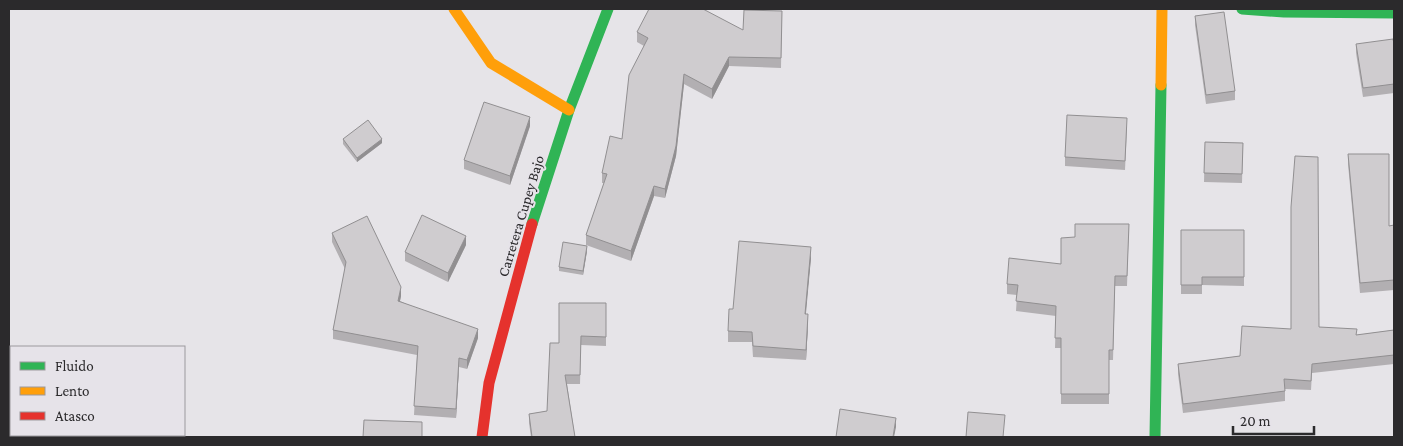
<svg xmlns="http://www.w3.org/2000/svg" width="1403" height="446" font-family="'Crimson Pro',serif">
<rect width="100%" height="100%" fill="#e6e4e8"/>
<g fill="none" stroke-linecap="round" stroke-linejoin="round">
<!-- fast -->
<g stroke="#30b455" stroke-width="11">
<path d="M 1242,9 L 1284,12 L 1394,13"/>
<path d="M 532,224 L 569,110 L 608,9"/>
<path d="M 1155,437 L 1161,85"/>
</g>
<!-- slow -->
<g stroke="#ff9f0a" stroke-width="11">
<path d="M 454,9 L 491,63 L 569,110"/>
<path d="M 1161,85 L 1162,9"/>
</g>
<!-- jam -->
<path stroke="#e5322d" stroke-width="11" d="M 482,437 L 489,383 L 532,224"/>
</g>
<!-- wall -->
<g fill="#b2afb2">
<path d="M 782,11 L 781,68 L 729,66 L 712,99 L 684,84 L 676,156 L 665,198 L 654,196 L 631,261 L 586,245 L 586,235 L 604,183 L 602,183 L 602,173 L 622,139 L 644,46 L 637,42 L 637,32 L 743,30 Z"/>
<path d="M 1195,16 L 1235,91 L 1235,100 L 1206,104 L 1195,25 Z"/>
<path d="M 1356,44 L 1394,44 L 1394,93 L 1363,97 L 1356,53 Z"/>
<path d="M 530,126 L 510,185 L 464,169 L 464,160 Z"/>
<path d="M 1127,127 L 1125,170 L 1065,166 L 1065,157 Z"/>
<path d="M 343,139 L 382,143 L 357,162 L 343,144 Z"/>
<path d="M 1205,142 L 1243,143 L 1242,183 L 1204,182 Z"/>
<path d="M 1348,154 L 1389,226 L 1394,225 L 1394,290 L 1360,293 L 1348,164 Z"/>
<path d="M 1129,224 L 1127,286 L 1115,286 L 1113,360 L 1109,360 L 1109,404 L 1061,404 L 1061,348 L 1055,348 L 1056,316 L 1016,311 L 1017,295 L 1007,294 L 1007,284 L 1061,264 L 1075,237 Z"/>
<path d="M 1181,230 L 1244,230 L 1244,286 L 1202,285 L 1202,294 L 1181,294 Z"/>
<path d="M 332,233 L 401,296 L 400,301 L 478,338 L 467,369 L 459,367 L 456,418 L 414,415 L 417,355 L 333,339 L 333,330 L 345,269 L 332,242 Z"/>
<path d="M 466,245 L 448,282 L 405,261 L 405,252 Z"/>
<path d="M 587,251 L 583,275 L 559,271 L 559,267 Z"/>
<path d="M 811,258 L 805,314 L 808,325 L 806,360 L 753,357 L 752,342 L 728,342 L 728,331 L 733,309 Z"/>
<path d="M 606,303 L 606,346 L 581,345 L 580,384 L 567,384 L 575,437 L 531,437 L 529,423 L 529,414 L 547,411 L 559,343 Z"/>
<path d="M 1319,327 L 1357,335 L 1394,330 L 1394,364 L 1312,373 L 1311,390 L 1285,389 L 1285,401 L 1183,413 L 1178,374 L 1178,364 L 1240,356 L 1291,329 Z"/>
</g>
<!-- shaded-wall -->
<g fill="#918f91">
<path d="M 729,57 L 729,66 L 712,99 L 712,89 Z"/>
<path d="M 684,74 L 684,84 L 676,156 L 665,198 L 665,189 Z"/>
<path d="M 530,117 L 530,126 L 510,185 L 510,176 Z"/>
<path d="M 382,139 L 382,143 L 357,162 L 357,158 Z"/>
<path d="M 654,186 L 654,196 L 631,261 L 631,251 Z"/>
<path d="M 466,236 L 466,245 L 448,282 L 448,273 Z"/>
<path d="M 587,246 L 587,251 L 583,275 L 583,271 Z"/>
<path d="M 811,247 L 811,258 L 805,324 L 805,314 Z"/>
<path d="M 401,287 L 401,296 L 398,310 L 398,301 Z"/>
<path d="M 808,314 L 808,325 L 806,360 L 806,350 Z"/>
<path d="M 478,329 L 478,338 L 467,369 L 467,360 Z"/>
<path d="M 459,358 L 459,367 L 456,418 L 456,409 Z"/>
<path d="M 896,418 L 896,427 L 894,437 L 893,437 Z"/>
</g>
<!-- building -->
<g fill="#cfcccf" stroke="#918f91">
<path d="M 649,9 L 703,9 L 743,30 L 744,10 L 782,11 L 781,58 L 729,57 L 712,89 L 684,74 L 676,146 L 665,189 L 654,186 L 631,251 L 586,235 L 607,174 L 602,173 L 610,136 L 622,139 L 629,75 L 648,38 L 637,32 Z"/>
<path d="M 1224,12 L 1235,91 L 1206,95 L 1195,16 Z"/>
<path d="M 1393,39 L 1394,44 L 1394,84 L 1363,88 L 1356,44 Z"/>
<path d="M 484,102 L 530,117 L 510,176 L 464,160 Z"/>
<path d="M 1067,115 L 1127,118 L 1125,161 L 1065,157 Z"/>
<path d="M 368,120 L 382,139 L 357,158 L 343,139 Z"/>
<path d="M 1205,142 L 1243,143 L 1242,174 L 1204,173 Z"/>
<path d="M 1348,154 L 1389,154 L 1389,226 L 1394,225 L 1394,280 L 1360,283 Z"/>
<path d="M 1295,156 L 1318,157 L 1319,327 L 1357,329 L 1356,335 L 1394,330 L 1394,355 L 1312,364 L 1311,381 L 1284,379 L 1285,391 L 1183,404 L 1178,364 L 1240,356 L 1242,326 L 1291,329 L 1291,207 Z"/>
<path d="M 422,215 L 466,236 L 448,273 L 405,252 Z"/>
<path d="M 367,216 L 401,287 L 398,301 L 478,329 L 467,360 L 459,358 L 456,409 L 414,406 L 418,346 L 333,330 L 346,262 L 332,233 Z"/>
<path d="M 1075,224 L 1129,224 L 1127,276 L 1115,276 L 1113,350 L 1109,350 L 1109,394 L 1061,394 L 1061,338 L 1055,338 L 1056,306 L 1016,301 L 1018,285 L 1007,284 L 1009,258 L 1061,264 L 1061,238 L 1075,237 Z"/>
<path d="M 1181,230 L 1244,230 L 1244,277 L 1202,277 L 1202,285 L 1181,285 Z"/>
<path d="M 739,241 L 811,247 L 805,314 L 808,314 L 806,350 L 753,346 L 752,332 L 728,331 L 729,309 L 733,309 Z"/>
<path d="M 563,242 L 587,246 L 583,271 L 559,267 Z"/>
<path d="M 559,303 L 606,303 L 606,337 L 581,336 L 580,375 L 565,375 L 575,437 L 532,437 L 529,414 L 547,411 L 550,343 L 559,343 Z"/>
<path d="M 840,409 L 896,418 L 893,437 L 836,437 Z"/>
<path d="M 968,412 L 1005,415 L 1003,437 L 966,437 Z"/>
<path d="M 364,420 L 422,422 L 422,437 L 363,437 Z"/>
</g>
<g text-anchor="middle" stroke-width="4" stroke-linejoin="round" paint-order="stroke">
<!-- street labels -->
<g font-size="15" fill="#2b2a2c" stroke="#e6e3e9">
<text transform="translate(521 216) rotate(-73)" y="5">Carretera Cupey Bajo</text>
</g>
</g>
<!-- border -->
<rect width="1403" height="446" fill="none" stroke="#2b2a2c" stroke-width="20"/>
<!-- legend -->
<rect x="10" y="346" width="175" height="90" fill="#e6e3e9" stroke="#9b999d"/>
<rect x="20" y="362" width="25" height="8" fill="#30b455" stroke="#9b999d"/>
<text x="55" y="371" font-size="15" fill="#2b2a2c">Fluido</text>
<rect x="20" y="387" width="25" height="8" fill="#ff9f0a" stroke="#9b999d"/>
<text x="55" y="396" font-size="15" fill="#2b2a2c">Lento</text>
<rect x="20" y="412" width="25" height="8" fill="#e5322d" stroke="#9b999d"/>
<text x="55" y="421" font-size="15" fill="#2b2a2c">Atasco</text>
<!-- scale -->
<path d="M1233 426v8h81v-8" fill="none" stroke="#2b2a2c" stroke-width="2.5"/>
<text x="1240" y="426" font-size="15" fill="#2b2a2c" stroke="#e6e3e9" stroke-width="4" paint-order="stroke">20 m</text>
</svg>
